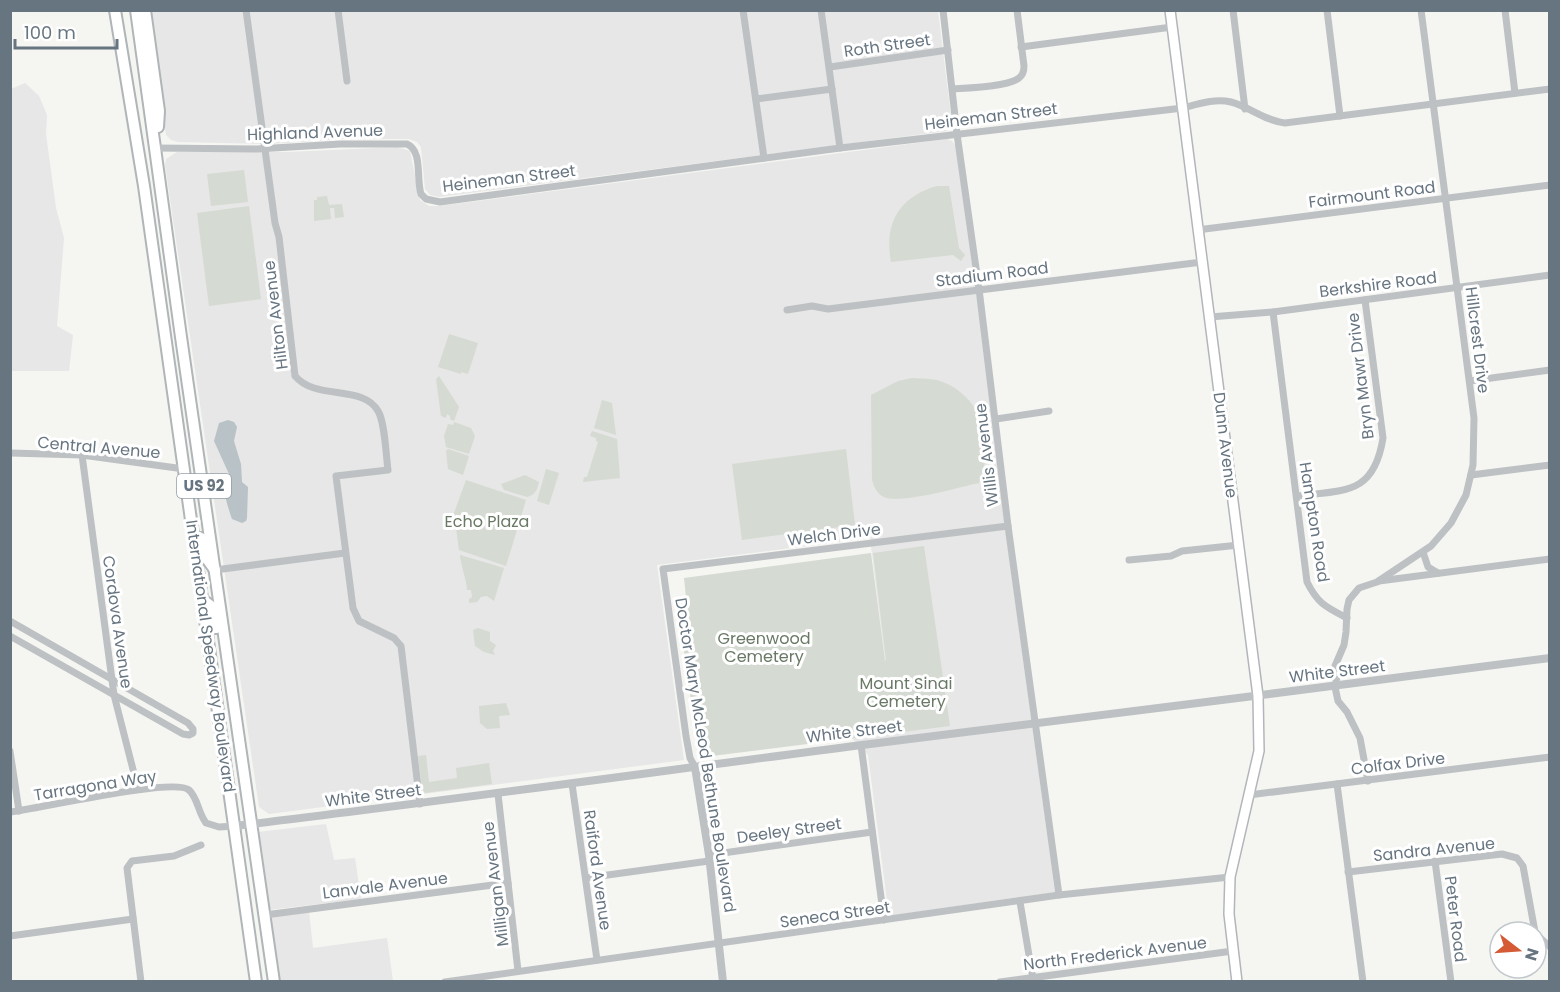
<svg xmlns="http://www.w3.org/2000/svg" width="1560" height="992" font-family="Poppins,sans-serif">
<rect width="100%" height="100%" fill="#f5f6f2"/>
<!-- built -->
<g fill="#e6e7e6">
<path d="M 148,11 L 938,11 L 952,124 L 947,131 L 439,197 L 430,195 L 425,189 L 421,147 L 417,142 L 409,139 L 341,139 L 269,144 L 178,142 L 171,140 L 166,135 Z"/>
<path d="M 25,83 L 39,96 L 47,115 L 46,134 L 56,208 L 64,238 L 57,326 L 73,335 L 69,371 L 11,371 L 11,89 Z"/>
<path d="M 947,139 L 952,141 L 957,148 L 999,465 L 1007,542 L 1055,892 L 889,916 L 868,755 L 852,738 L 842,669 L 885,660 L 870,538 L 657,565 L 684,760 L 269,814 L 259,807 L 165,165 L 166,159 L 177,152 L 289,152 L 397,147 L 410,151 L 420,200 L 429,206 L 439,206 Z"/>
<path d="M 326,824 L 334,860 L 355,858 L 361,899 L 269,910 L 258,832 Z"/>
<path d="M 309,912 L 313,948 L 387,938 L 393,981 L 279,981 L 270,917 Z"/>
</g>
<!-- green -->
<g fill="#d5dad2">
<path d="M 244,170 L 248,202 L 211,206 L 207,174 Z"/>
<path d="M 937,186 L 949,186 L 959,248 L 965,255 L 961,261 L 953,255 L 891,262 C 884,223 899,197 937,186 Z"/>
<path d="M 327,196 L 329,205 L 342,204 L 344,217 L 335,218 L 334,208 L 330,208 L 331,219 L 314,221 L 314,200 L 317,200 L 317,197 Z"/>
<path d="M 249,206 L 261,299 L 209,306 L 197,213 Z"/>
<path d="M 449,334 L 478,343 L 468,374 L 461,372 L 461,374 L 438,367 Z"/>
<path d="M 439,376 L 459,407 L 454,421 L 450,419 L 450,416 L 447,414 L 446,418 L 441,416 L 436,379 Z"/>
<path d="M 912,378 C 921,379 931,378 940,381 C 965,389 985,415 987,441 C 988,456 983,470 979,483 C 959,487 896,506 882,496 C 876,492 874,486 872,480 L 871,395 L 898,381 Z"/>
<path d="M 602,400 L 612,403 L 616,435 L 594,428 Z"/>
<path d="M 454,422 L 471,428 L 475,436 L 469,454 L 446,447 L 444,436 L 448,424 L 453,425 Z"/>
<path d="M 592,431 L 617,439 L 620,478 L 583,482 L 584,477 L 587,477 L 598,442 L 596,441 L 596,438 L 590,436 Z"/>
<path d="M 448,449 L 469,456 L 463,475 L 448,469 L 446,451 Z"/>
<path d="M 846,449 L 855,525 L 742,540 L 732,464 Z"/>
<path d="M 546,469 L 559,473 L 549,505 L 537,501 Z"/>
<path d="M 525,475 L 539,482 C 537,490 535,495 527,497 L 504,490 L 501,484 Z"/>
<path d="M 466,480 L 526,500 L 506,566 L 459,550 L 454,513 Z"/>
<path d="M 924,546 L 950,726 L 704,757 L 698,752 L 677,600 L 686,598 L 684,578 L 871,553 L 885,660 L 882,662 L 886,660 L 873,553 Z"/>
<path d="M 460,555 L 504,568 L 494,601 L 487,596 L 481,597 L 477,602 L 469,603 L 469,599 L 472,597 L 471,590 L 467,590 C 466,577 461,567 460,555 Z"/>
<path d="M 478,628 L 490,632 L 490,641 L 496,645 L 493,651 L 495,655 L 484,652 L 475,646 L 473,630 Z"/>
<path d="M 506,703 L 510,715 L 499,716 L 500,728 L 487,729 L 480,723 L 479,706 Z"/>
<path d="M 426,755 L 429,782 L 457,778 L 456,768 L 489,763 L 492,784 L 425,793 L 422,788 L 418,756 Z"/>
</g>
<!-- water -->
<path fill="#b8c2c7" d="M 228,420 L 234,422 L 237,427 L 234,441 L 241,464 L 242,482 L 248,487 L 247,518 L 246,521 L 242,523 L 232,519 C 230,514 224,494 224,489 C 225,484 228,479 229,474 L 214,441 L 219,423 Z"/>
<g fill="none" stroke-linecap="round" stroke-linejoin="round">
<defs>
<path id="secondary" d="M 1170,10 L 1258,696 L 1259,751 L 1230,877 L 1229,914 L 1237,982"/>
<g id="primary">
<path d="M 115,10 L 144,186 L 256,982"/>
<path d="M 136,10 L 181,337 L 274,982"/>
<path d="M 145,10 L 159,111 L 158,127"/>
<path d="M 201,538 L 205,556 L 215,570"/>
<path d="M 203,600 L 211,606 L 216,628"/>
</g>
</defs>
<!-- secondary casing -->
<use href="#secondary" stroke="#b2b6ba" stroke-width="12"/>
<!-- primary casing -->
<use href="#primary" stroke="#b0b5b8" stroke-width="14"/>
<!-- minor -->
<g stroke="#bdc1c4" stroke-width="7">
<path d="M 246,10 L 275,223 L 279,237 L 295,376 C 316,401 363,384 378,411 C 385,422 386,456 388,470 L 336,476 L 353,608 L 359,621 L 394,638 L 401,646 L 420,804"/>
<path d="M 338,10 L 347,81"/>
<path d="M 743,10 L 764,158"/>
<path d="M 821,10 L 840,148"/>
<path d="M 943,10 L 957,134 L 979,289 L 1008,526 L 1059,895"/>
<path d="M 1233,10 L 1245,109"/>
<path d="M 1327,10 L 1340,116"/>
<path d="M 1505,10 L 1515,93"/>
<path d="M 1021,47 L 1172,27"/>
<path d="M 830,67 L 948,50"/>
<path d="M 953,89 C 968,88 1008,87 1019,78 C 1023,75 1024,71 1024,66 L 1017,10"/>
<path d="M 756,99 L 832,89"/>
<path d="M 156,148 L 257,149 L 340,144 L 407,144 C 423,151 416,179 421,194 L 426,199 L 440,202 L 840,148 L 1183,108 C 1198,104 1215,98 1231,102 C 1250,107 1265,121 1285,123 L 1550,89"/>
<path d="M 1197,230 L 1550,185"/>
<path d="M 787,310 L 812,306 L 828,309 L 1202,262"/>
<path d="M 1273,312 L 1307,582 C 1318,604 1326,607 1347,618"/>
<path d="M 1210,317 L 1273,312 L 1550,275"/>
<path d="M 1470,381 L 1550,370"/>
<path d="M 996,419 L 1049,411"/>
<path d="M 10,453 L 82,455 L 184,469"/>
<path d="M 82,455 L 114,695 L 138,789"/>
<path d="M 1471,475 L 1550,465"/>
<path d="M 1297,496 C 1345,490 1374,495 1383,438 L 1365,300"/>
<path d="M 1423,552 L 1428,567 L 1438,573"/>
<path d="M 1129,560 L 1171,556 L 1182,551 L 1239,545"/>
<path d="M 215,570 L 345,553"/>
<path d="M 1379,581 L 1550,559"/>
<path d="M 10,621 L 188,723 L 193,729 L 193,733 L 189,735 L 183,734 L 10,636"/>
<path d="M 861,745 L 884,920"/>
<path d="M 10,751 L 19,811"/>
<path d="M 695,767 L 690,758 L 686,736 L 663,569 L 1008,526"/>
<path d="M 1368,781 L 1360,738 L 1347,712 L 1338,701 L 1335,687 L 1337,676 L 1335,666 L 1344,645 L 1346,632 L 1347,609 L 1349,600 L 1359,588 L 1377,582 L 1431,546 L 1451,523 L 1466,495 L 1473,465 L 1474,418 L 1421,10"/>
<path d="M 572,784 L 597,960"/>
<path d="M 1337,784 L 1363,982"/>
<path d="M 498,794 L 518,971"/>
<path d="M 1249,795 L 1550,757"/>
<path d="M 10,812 C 37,809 174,777 189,790 C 198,798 198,813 206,823 L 219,827 L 235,826"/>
<path d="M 709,855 L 872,832"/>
<path d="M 1435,861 L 1451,982"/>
<path d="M 1348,872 L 1502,854 L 1517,858 L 1523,866 L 1535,932"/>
<path d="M 586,878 L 709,861"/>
<path d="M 1020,902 L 1033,979"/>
<path d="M 265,915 L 508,883"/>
<path d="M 1536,934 L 1550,947"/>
<path d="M 10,936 L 133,919"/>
<path d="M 141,982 L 127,868 L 132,861 L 174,856 L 201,845"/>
<path d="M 445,982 L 1059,895 L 1230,877"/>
<path d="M 1000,982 L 1233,951"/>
</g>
<!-- tertiary -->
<g stroke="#bdc1c4" stroke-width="8">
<path d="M 695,767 L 709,855 L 723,982"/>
<path d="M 235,826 C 444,801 653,772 862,745 C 1091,715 1321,689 1550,658"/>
</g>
<!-- secondary -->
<use href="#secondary" stroke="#fff" stroke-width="9"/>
<!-- primary -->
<use href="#primary" stroke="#fff" stroke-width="10"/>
</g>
<g text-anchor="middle" stroke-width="6" stroke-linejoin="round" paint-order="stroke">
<!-- shield labels -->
<rect fill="#fff" stroke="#959ea7" stroke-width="1.5" x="177" y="474" width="54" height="24" rx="4.5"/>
<g font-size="15" font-weight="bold" fill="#677581">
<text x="204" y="491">US 92</text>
</g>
<!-- street labels -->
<g font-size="16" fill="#677581" stroke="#fff">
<text transform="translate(887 45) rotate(-8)" y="6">Roth Street</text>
<text transform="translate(991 116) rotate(-7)" y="6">Heineman Street</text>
<text transform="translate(315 132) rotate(-2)" y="6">Highland Avenue</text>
<text transform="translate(509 178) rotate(-7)" y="6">Heineman Street</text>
<text transform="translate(1372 194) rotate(-7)" y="6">Fairmount Road</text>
<text transform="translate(992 274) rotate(-7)" y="6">Stadium Road</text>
<text transform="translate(1378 284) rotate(-7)" y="6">Berkshire Road</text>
<text transform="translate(275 315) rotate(-97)" y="6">Hilton Avenue</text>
<text transform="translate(1478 340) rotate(83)" y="6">Hillcrest Drive</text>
<text transform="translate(1360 376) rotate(-97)" y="6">Bryn Mawr Drive</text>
<text transform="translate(1226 445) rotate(83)" y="6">Dunn Avenue</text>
<text transform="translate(99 447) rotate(5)" y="6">Central Avenue</text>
<text transform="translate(986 455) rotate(-97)" y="6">Willis Avenue</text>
<text transform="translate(1315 522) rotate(81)" y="6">Hampton Road</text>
<text transform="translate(834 534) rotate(-7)" y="6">Welch Drive</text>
<text transform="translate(118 622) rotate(82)" y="6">Cordova Avenue</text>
<text transform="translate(211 656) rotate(82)" y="6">International Speedway Boulevard</text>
<text transform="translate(1337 671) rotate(-7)" y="6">White Street</text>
<text transform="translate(854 731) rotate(-7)" y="6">White Street</text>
<text transform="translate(706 755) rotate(81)" y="6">Doctor Mary McLeod Bethune Boulevard</text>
<text transform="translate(1398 763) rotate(-7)" y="6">Colfax Drive</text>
<text transform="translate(95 785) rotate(-9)" y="6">Tarragona Way</text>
<text transform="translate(373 795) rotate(-7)" y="6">White Street</text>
<text transform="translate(789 830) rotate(-8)" y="6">Deeley Street</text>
<text transform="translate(1434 849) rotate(-6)" y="6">Sandra Avenue</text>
<text transform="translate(598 870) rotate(82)" y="6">Raiford Avenue</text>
<text transform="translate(495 884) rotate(-97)" y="6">Milligan Avenue</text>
<text transform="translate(385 885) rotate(-7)" y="6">Lanvale Avenue</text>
<text transform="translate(835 914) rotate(-8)" y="6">Seneca Street</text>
<text transform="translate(1456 919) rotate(83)" y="6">Peter Road</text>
<text transform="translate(1115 953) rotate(-7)" y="6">North Frederick Avenue</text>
</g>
<!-- park labels -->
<g font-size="16" fill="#697965" stroke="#fff">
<text x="487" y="527">Echo Plaza</text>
<text x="764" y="644">Greenwood<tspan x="764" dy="18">Cemetery</tspan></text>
<text x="906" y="689">Mount Sinai<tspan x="906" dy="18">Cemetery</tspan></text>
</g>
</g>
<!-- border -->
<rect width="1560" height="992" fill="none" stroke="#677581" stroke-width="24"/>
<!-- north arrow -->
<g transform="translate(1518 950) rotate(107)"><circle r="28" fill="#ffffff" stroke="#c2c8cd" stroke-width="1.5"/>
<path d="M0-4.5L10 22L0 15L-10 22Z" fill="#d45b34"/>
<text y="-9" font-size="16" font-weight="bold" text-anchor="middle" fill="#677581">N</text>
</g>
<!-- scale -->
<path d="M15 39v9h102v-9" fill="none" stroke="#677581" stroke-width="3"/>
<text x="24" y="39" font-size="18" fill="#677581" stroke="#ffffff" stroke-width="4.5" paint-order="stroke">100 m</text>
</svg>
